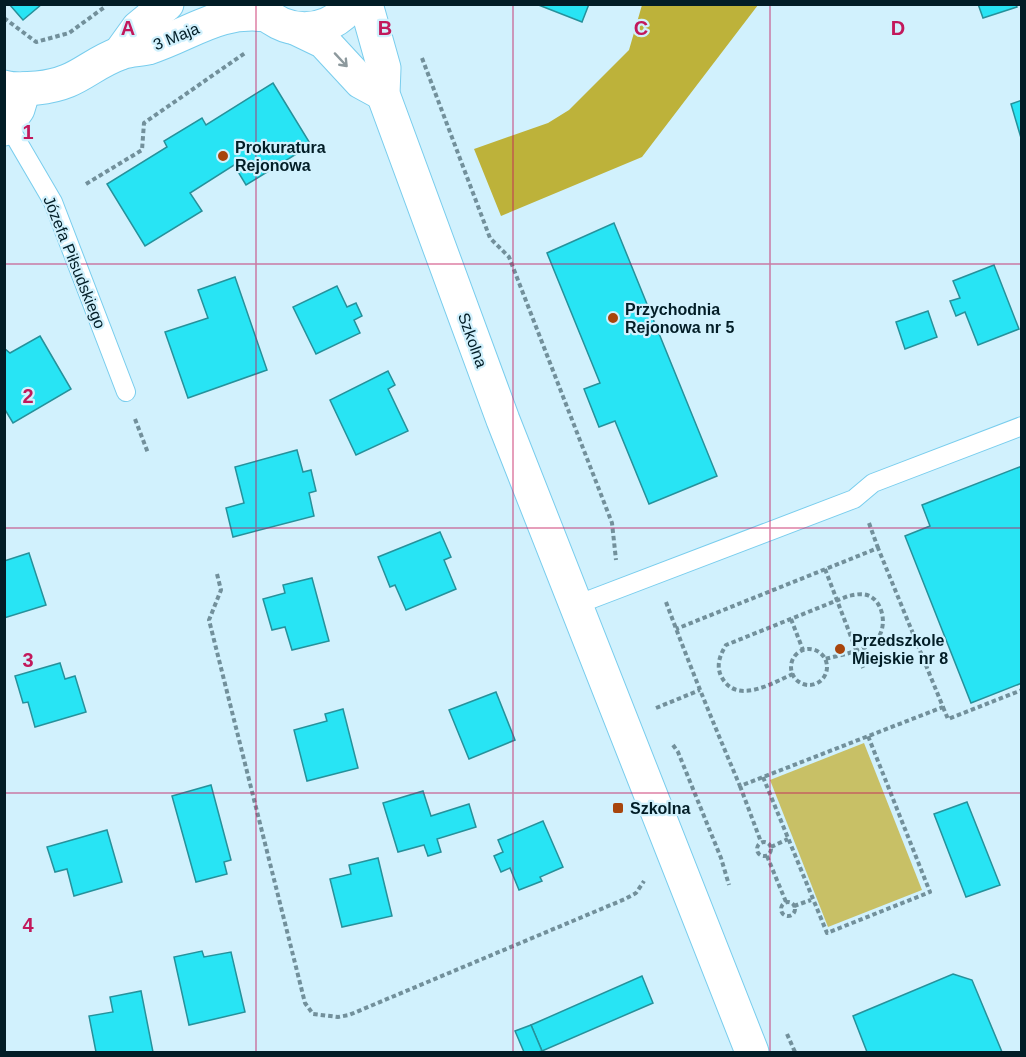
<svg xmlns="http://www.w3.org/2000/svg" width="1026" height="1057" font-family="Arial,sans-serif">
<rect width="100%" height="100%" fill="#d1f1fd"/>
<!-- green -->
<path fill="#c8c066" d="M 864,743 L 922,890 L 828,927 L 770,780 Z"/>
<!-- forest -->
<path fill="#bdb23a" d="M 642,5 L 758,5 L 642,157 L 501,216 L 474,149 L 548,123 L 569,110 L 629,50 Z"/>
<!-- building -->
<g fill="#28e4f4" stroke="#26919b" stroke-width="1.5">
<path d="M 9,4 L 42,4 L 23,20 Z"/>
<path d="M 536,4 L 589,4 L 582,22 Z"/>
<path d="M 978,4 L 1016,4 L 1017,7 L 983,18 Z"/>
<path d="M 273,83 L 311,145 L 246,185 L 234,165 L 190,193 L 202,211 L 145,246 L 107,184 L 167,147 L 164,141 L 202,118 L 206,125 Z"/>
<path d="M 1022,100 L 1022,138 L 1021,138 L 1011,104 Z"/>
<path d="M 614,223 L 717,476 L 649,504 L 615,421 L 599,427 L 584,389 L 600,383 L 547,253 Z"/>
<path d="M 994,265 L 1019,329 L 978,345 L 965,312 L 956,316 L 950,301 L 960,298 L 953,281 Z"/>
<path d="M 235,277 L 267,370 L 188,398 L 165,332 L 208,318 L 198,290 Z"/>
<path d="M 337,286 L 347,307 L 356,303 L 362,316 L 354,320 L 360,333 L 316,354 L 293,307 Z"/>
<path d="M 928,311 L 937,337 L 905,349 L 896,322 Z"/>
<path d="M 40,336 L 71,389 L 13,423 L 4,408 L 4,348 L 10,353 Z"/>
<path d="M 388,371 L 395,385 L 388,389 L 408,431 L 356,455 L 330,400 Z"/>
<path d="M 297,450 L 303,472 L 311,470 L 316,491 L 309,493 L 314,516 L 233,537 L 226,508 L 244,503 L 235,467 Z"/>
<path d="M 1022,466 L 1022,683 L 971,703 L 905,536 L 930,526 L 922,505 Z"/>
<path d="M 440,532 L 451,557 L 444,560 L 456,589 L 406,610 L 395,585 L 390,587 L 378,557 Z"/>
<path d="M 29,553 L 46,605 L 4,618 L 4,561 Z"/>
<path d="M 312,578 L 329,641 L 292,650 L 285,627 L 272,630 L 263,599 L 285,593 L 283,585 Z"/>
<path d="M 60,663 L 65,679 L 75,676 L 86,712 L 35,727 L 28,702 L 23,703 L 15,676 Z"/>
<path d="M 496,692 L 515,740 L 469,759 L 449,710 Z"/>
<path d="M 343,709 L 358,768 L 307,781 L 294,730 L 327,721 L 325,714 Z"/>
<path d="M 211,785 L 231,860 L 224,862 L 227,874 L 196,882 L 172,796 Z"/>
<path d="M 423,791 L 431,816 L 469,804 L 476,827 L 437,839 L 441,852 L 428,856 L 424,845 L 398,852 L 383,803 Z"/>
<path d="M 967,802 L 1000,885 L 966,897 L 934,814 Z"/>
<path d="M 543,821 L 563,867 L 540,877 L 542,881 L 519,890 L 510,868 L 501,872 L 494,856 L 503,852 L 498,840 Z"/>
<path d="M 107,830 L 122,882 L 74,896 L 67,869 L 55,872 L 47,847 Z"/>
<path d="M 378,858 L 392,916 L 342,927 L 330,879 L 351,874 L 349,865 Z"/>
<path d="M 202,951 L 204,957 L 231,952 L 245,1012 L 189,1025 L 174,957 Z"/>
<path d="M 953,974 L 972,980 L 1002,1052 L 867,1052 L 853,1016 Z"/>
<path d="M 642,976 L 653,1003 L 542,1051 L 531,1025 Z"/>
<path d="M 141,991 L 153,1052 L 96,1052 L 89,1016 L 113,1012 L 110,997 Z"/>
<path d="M 531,1025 L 542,1051 L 538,1052 L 524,1052 L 515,1031 Z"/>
</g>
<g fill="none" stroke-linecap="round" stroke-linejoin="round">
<defs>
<g id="lane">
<path d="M 8,125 L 53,202 L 126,392"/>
<path d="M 576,605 L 854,499 L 873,483 L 1022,426"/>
</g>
<g id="street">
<path d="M 257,4 C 281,37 328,37 352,4"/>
<path d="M 366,4 L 384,68 L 383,94 L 503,420 L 752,1052"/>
<path d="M 297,29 L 324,42 L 361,82 L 383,94"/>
<path d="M 120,53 L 138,28 L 167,4"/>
<path d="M 4,87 C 14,90 26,89 37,88 C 79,84 87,65 121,53 C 129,50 139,50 148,48 C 191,34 219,9 266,15"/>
<path d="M 4,129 L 18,109 L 24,89"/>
</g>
</defs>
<!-- lane casing -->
<use href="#lane" stroke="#79cded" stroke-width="20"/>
<!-- street casing -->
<use href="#street" stroke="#79cded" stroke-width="35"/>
<!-- path -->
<g stroke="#72909b" stroke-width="4" stroke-dasharray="4.5 3" stroke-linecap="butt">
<path d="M 4,18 L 36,42 L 69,33 L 106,6"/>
<path d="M 422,58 L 490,238 L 509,257 L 612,523 L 616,560"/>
<path d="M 86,184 L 142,150 L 144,123 L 245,53"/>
<path d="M 135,419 L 148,453"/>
<path d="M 869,523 L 878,548"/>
<path d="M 825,569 L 863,668"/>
<path d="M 217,574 L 221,590 L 209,620 L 305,1003 L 313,1014 L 338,1017 L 349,1015 L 625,899 L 636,893 L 644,881"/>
<path d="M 666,602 C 689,664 714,725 740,786 L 943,707 L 878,548 L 676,629"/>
<path d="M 791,619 L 803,650"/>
<circle cx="809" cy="667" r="18"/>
<path d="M 793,674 C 772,683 736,706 721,676 C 716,665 720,655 726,645 L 848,596 C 854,595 861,593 867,595 C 883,600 888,626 877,639 C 867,651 840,655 825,659"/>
<path d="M 943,707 L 948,719 L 1022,690"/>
<path d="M 656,708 L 700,690"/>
<path d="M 673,745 L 678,752 L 721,858 L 729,885"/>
<path d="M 763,777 L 827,933 L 930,892 L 868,736"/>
<path d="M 740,786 L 761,842"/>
<circle cx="764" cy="849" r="7"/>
<path d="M 771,847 L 788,839"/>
<path d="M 767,856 L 786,902"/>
<circle cx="788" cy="909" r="7"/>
<path d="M 794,906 L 811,900"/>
<path d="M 787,1034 L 795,1052"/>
</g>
<!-- lane -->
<use href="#lane" stroke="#fff" stroke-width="18"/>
<!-- street -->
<use href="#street" stroke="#fff" stroke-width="33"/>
</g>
<!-- one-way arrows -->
<defs><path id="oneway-shaft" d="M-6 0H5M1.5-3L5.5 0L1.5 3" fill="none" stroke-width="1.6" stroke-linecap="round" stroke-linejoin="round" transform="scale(1.5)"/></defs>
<use stroke="#8d999d" href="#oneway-shaft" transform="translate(341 60) rotate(47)"/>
<!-- grid -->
<path fill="none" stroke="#c2185b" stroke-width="1.5" stroke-opacity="0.55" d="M 256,4 L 256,1052M 513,4 L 513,1052M 770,4 L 770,1052M 4,264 L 1022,264M 4,528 L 1022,528M 4,793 L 1022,793"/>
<!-- markers -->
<g fill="#a8450d" stroke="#d1f1fd" stroke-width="2">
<circle cx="223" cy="156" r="6"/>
<circle cx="613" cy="318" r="6"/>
<circle cx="840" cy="649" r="6"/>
<rect x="612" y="802" width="12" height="12" rx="3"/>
</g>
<g text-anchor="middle" stroke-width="4.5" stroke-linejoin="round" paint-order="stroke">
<!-- street labels -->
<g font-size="16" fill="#021d26" stroke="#d1f1fd">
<text transform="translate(176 36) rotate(-22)" y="6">3 Maja</text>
<text transform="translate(75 262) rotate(68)" y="6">Józefa Piłsudskiego</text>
<text transform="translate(473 340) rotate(70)" y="6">Szkolna</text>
</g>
<!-- poi labels -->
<g font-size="16" font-weight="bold" fill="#021d26" stroke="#d1f1fd" text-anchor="start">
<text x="235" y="153">Prokuratura<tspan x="235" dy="18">Rejonowa</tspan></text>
<text x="625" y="315">Przychodnia<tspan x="625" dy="18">Rejonowa nr 5</tspan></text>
<text x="852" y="646">Przedszkole<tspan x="852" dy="18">Miejskie nr 8</tspan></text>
<text x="630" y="814">Szkolna</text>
</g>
</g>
<g font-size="20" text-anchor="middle" font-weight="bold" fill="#c2185b" stroke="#d1f1fd" stroke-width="4.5" stroke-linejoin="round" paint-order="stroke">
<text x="128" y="35">A</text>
<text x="385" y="35">B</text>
<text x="641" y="35">C</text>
<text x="898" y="35">D</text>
<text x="28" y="139">1</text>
<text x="28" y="403">2</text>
<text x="28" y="667">3</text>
<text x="28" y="932">4</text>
</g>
<!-- border -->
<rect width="1026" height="1057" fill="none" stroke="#021d26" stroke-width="12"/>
</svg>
